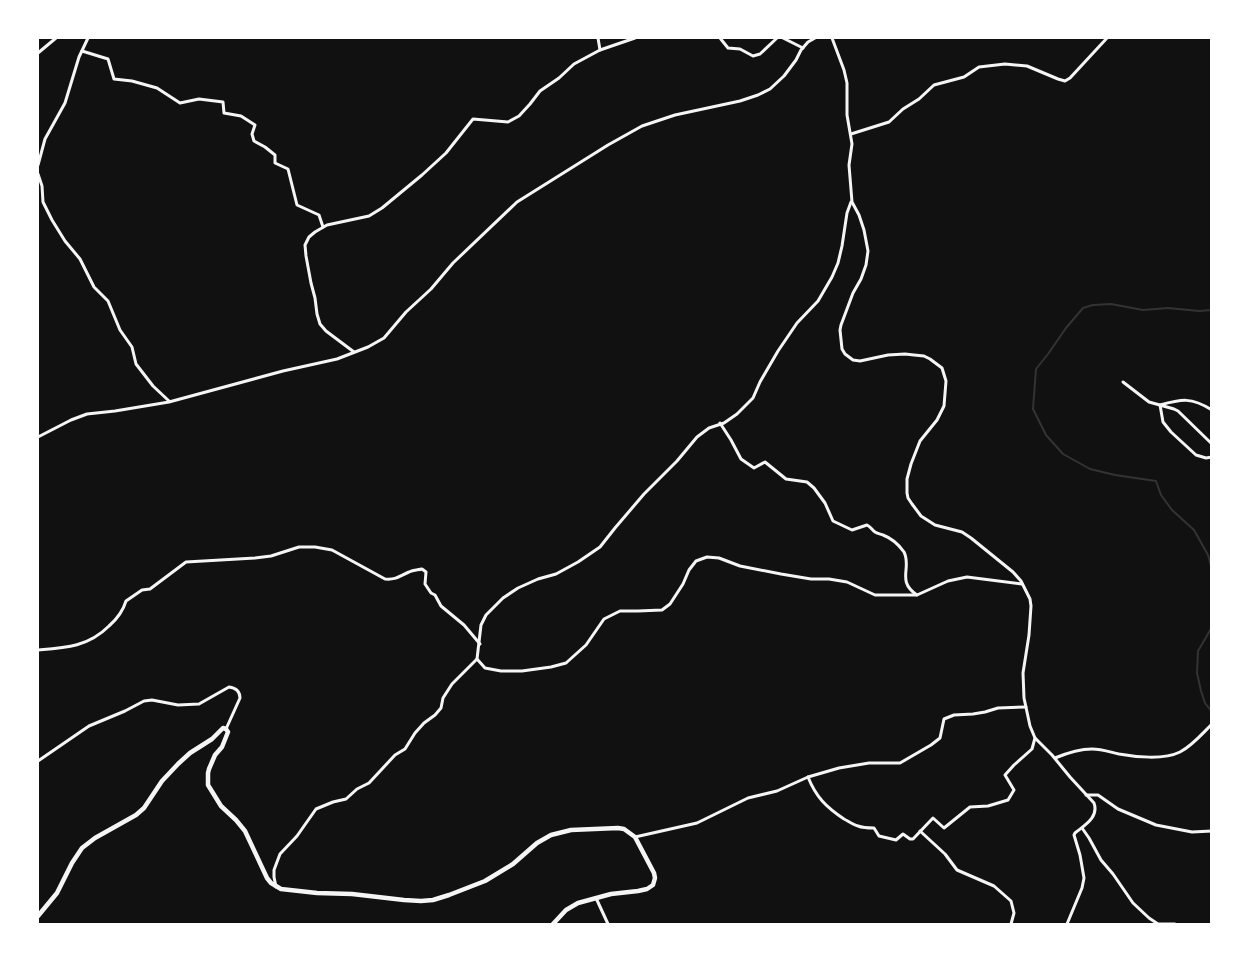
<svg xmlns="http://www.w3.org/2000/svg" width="1249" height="962" font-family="Commissioner,sans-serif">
<rect width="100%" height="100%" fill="#111"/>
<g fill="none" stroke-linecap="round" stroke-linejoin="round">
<!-- stream -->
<g stroke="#333" stroke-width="2">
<path d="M 1212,310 L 1199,311 L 1168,308 L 1143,310 L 1111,304 L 1093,305 L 1083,308 L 1066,328 L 1048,354 L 1036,369 L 1033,409 L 1046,435 L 1063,454 L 1090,469 L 1115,475 L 1156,481 L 1161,495 L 1172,510 L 1194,530 L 1208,555 L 1212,570"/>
<path d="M 1212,627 L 1198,651 L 1197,673 L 1201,691 L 1205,703 L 1212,712"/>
</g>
<!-- minor -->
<g stroke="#f5f5f5" stroke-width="3">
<path d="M 598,38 L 600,50"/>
<path d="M 720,38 L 728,48 L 740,49 L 753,56 L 760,54 L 777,38"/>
<path d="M 783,38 L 803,48"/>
<path d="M 832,38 L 844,70 L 847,83 L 847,115 L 852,144 L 849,165 L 852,202 L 859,215 L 864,230 L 868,251 L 866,265 L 861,279 L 853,293 L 841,325 L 840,330 L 842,349 L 845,354 L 853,360 L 860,361 L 888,355 L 905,354 L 914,355 L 924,356 L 930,359 L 942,368 L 946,381 L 944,406 L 937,420 L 920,441 L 911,464 L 907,479 L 907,493 L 908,498 L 912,504 L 921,516 L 935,525 L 962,532 L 971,538 L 1013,572 L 1021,581 L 1030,599 L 1031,606 L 1029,635 L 1023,673 L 1024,698 L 1030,726 L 1035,738 L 1052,755 L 1070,777 L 1094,803 C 1099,817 1085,825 1075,833 L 1074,835 L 1080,855 L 1084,878 L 1082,888 L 1067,924"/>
<path d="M 82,51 L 108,59 L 114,79 L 132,81 L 157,88 L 180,103 L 199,99 L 223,102 L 224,113 L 241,116 L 255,125 L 252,134 L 254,141 L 265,147 L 275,155 L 275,163 L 288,169 L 297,205 L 319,215 L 323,227"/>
<path d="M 38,53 L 56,38"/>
<path d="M 851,134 L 889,122 L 903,109 L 919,99 L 934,85 L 964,77 L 979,67 L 1005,64 L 1027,66 L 1058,79 L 1065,81 L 1070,78 L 1107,38"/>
<path d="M 38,165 L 45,139 L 65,103 L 79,57 L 88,38"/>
<path d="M 38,174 L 42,186 L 43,202 L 52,220 L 65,241 L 80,259 L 94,287 L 108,301 L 120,330 L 132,347 L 136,364 L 153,386 L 169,401"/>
<path d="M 354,352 L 326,331 L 320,324 L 317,314 L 315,298 L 311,283 L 306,256 L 305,245 L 309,237 L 315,232 L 327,225 L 369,216 L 382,208 L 422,175 L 446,153 L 473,119 L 508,122 L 519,116 L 530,104 L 540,91 L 559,78 L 574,64 L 600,50 L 635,38"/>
<path d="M 1123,382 L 1149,402 L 1174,409 L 1178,411 L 1212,444"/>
<path d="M 1212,410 C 1191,397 1182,399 1160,405 L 1163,422 L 1171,432 L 1196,455 L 1206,458 L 1212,457"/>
<path d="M 720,423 L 731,440 L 741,459 L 754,468 L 765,462 L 786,479 L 807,482 L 814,488 L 825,503 L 833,521 L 852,530 L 867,525 C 871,527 872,530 875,532 C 878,534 881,534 883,535 C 891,538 899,545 904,552 C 912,568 896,581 917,595"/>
<path d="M 38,437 L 71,420 L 87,414 L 115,411 L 169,402 L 283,371 L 337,359 L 368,347 L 384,338 L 406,312 L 431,289 L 453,263 L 517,202 L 608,145 L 642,126 L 675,115 L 740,101 L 758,95 L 770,89 L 784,76 L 796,60 L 801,50 L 808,42 L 815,38"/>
<path d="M 38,650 C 65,648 88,647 109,626 C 117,619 123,611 126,601 L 142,590 L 150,589 L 186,562 L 255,558 L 271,556 L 299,547 L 315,547 L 332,550 L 385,579 C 397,580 399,576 409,572 C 413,570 418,570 422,569 L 426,572 L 425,584 L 431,593 L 435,595 L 441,606 L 464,625 L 480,644"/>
<path d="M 477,659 L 485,668 L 501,671 L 522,671 L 551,667 L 566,663 L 586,645 L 604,619 L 620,611 L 638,611 L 662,610 L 670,604 L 683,584 L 689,570 L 696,561 L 707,557 L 719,558 L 740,566 L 781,574 L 811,579 L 829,579 L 847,582 L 875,595 L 917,595 L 948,581 L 967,577 L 1022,584"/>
<path d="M 1055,758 C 1067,753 1080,749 1092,749 C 1101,749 1110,752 1119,754 C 1135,757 1164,760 1180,752 C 1192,746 1202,734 1212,724"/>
<path d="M 38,761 L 89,726 L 125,711 L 144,701 L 152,700 L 178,705 L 199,704 L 229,687 C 236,688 240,691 240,698 L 226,729"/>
<path d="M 808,777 C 816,797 826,807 844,819 C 848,821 853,825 858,826 C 863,828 869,828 874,828 L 879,836 L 896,840 L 903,834 L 910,839 L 913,839 L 933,818 L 944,828 L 970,807 L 988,806 L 1008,800 L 1014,790 L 1005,775 L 1014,765 L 1032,749 L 1035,738"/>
<path d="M 1086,795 L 1098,795 L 1118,809 L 1156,825 L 1192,832 L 1212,831"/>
<path d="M 1082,828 L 1089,838 L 1101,860 L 1113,874 L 1133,903 L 1149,918 L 1158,924 L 1175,924"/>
<path d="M 920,831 L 945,854 L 957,870 L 994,886 L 1011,901 L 1014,913 L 1011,924"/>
<path d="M 635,837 L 697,823 L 748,798 L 777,791 L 808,777 L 839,768 L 869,763 L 900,763 L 931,745 L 940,738 L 944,719 L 954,715 L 973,714 L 985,712 L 998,708 L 1026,707"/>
<path d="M 276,887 L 274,877 L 274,870 L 280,854 L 297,836 L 316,809 L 333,802 L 346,799 L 357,789 L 369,783 L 395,755 L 405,749 L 415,733 L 424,723 L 435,715 L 441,708 L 443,698 L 452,684 L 477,659 L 481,625 L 486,615 L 503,598 L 518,588 L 538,579 L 556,574 L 578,562 L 600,547 L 615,528 L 644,494 L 677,461 L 697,437 L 709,428 L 724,423 L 737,414 L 753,398 L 760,382 L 778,351 L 797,323 L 818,301 L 832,277 L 838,263 L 842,246 L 847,213 L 851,202"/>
<path d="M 596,898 L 608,924"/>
</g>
<!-- secondary -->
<path stroke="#f5f5f5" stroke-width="4.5" d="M 38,916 L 57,893 L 72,863 L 82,848 L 95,838 L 136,815 L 144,808 L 162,781 L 178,764 L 190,753 L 212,739 L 223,728 L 226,729 L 228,732 L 222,747 L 215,755 L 209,769 L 208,773 L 208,785 L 221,806 L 236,820 L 245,831 L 267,878 L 271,883 L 281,889 L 317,893 L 352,894 L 404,900 L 421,901 L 433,900 L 449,895 L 485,881 L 513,864 L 537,843 L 551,835 L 571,830 L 618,828 L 624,829 L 635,837 L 654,873 L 655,878 L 653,885 L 647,889 L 638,891 L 611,894 L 578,903 L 566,910 L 553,924"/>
</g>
<!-- border -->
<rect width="1249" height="962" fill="none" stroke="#ffffff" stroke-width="78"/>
</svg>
